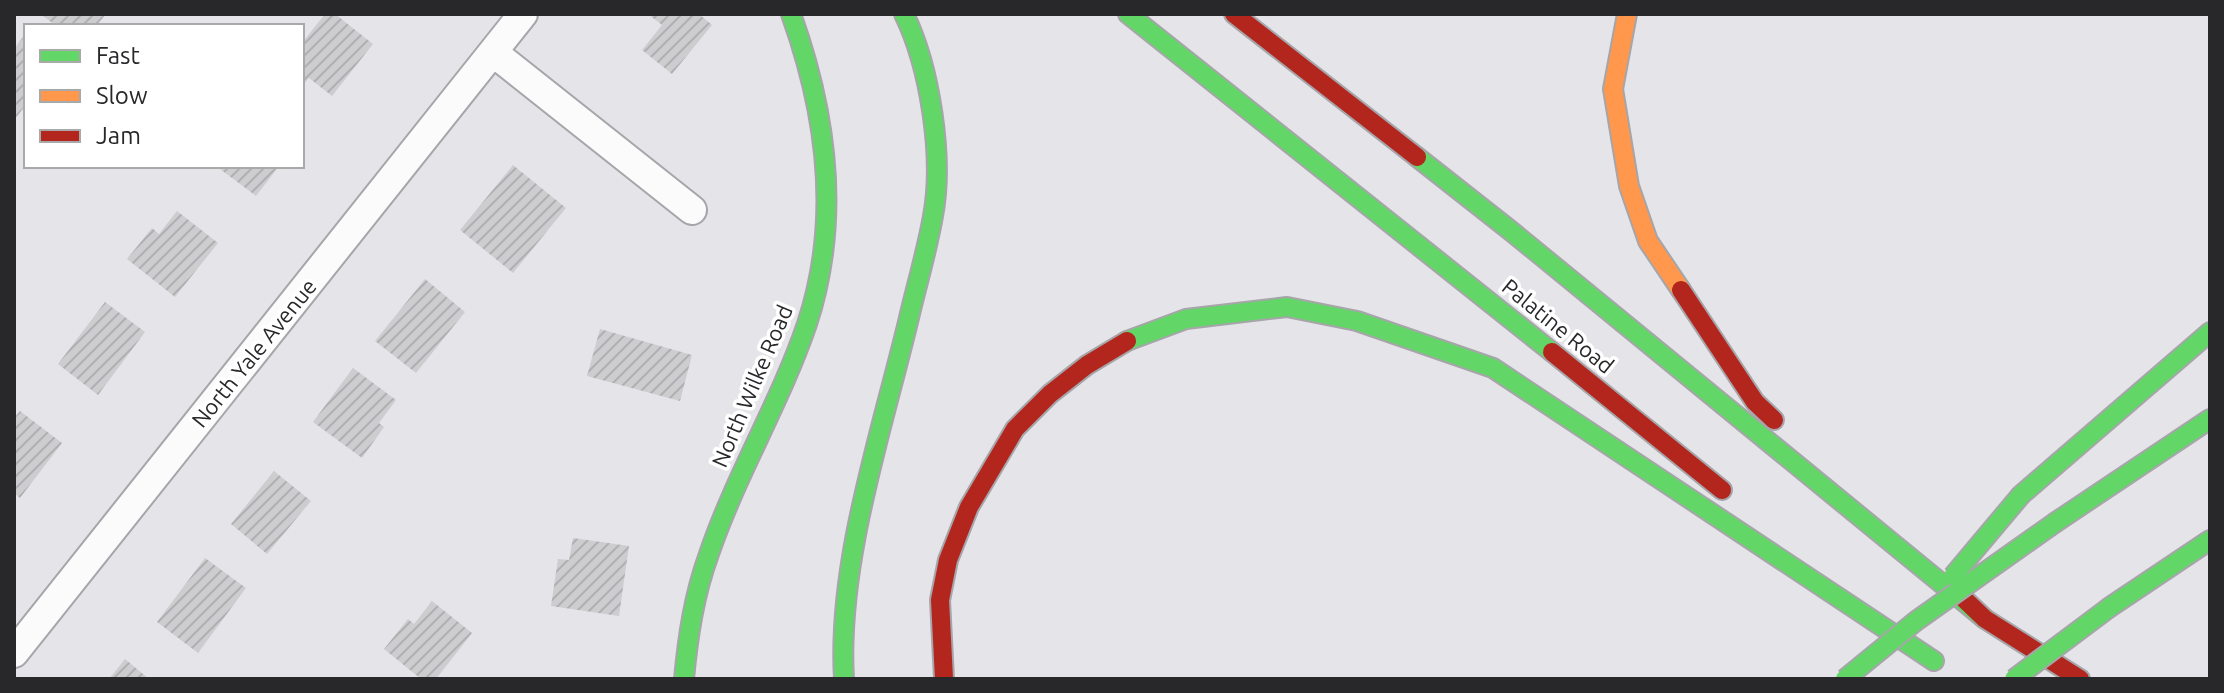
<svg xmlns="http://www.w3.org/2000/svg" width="2224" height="693" font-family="Ubuntu,sans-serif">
<defs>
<pattern id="building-hatch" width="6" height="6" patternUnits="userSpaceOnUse" patternTransform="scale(2)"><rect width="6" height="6" fill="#cdcdd0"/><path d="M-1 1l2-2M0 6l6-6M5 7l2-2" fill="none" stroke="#b0b0b3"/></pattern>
</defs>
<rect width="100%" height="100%" fill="#e5e4e9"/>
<!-- building -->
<g fill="url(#building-hatch)">
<path d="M 41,14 L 106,14 L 96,26 L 56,26 Z"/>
<path d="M 325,14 L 335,14 L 373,44 L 332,96 L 309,78 L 302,86 L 302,43 Z"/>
<path d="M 648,14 L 699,14 L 712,25 L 672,74 L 642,50 L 662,25 Z"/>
<path d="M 26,33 L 26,105 L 14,120 L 14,49 Z"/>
<path d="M 513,165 L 566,208 L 513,273 L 460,230 Z"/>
<path d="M 216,166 L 279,166 L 256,196 Z"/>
<path d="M 177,211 L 218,243 L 175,297 L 127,259 L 152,228 L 159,234 Z"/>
<path d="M 425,279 L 465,312 L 416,373 L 375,341 Z"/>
<path d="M 105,302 L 145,332 L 98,395 L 58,364 Z"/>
<path d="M 600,329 L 692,355 L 680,401 L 587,376 Z"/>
<path d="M 353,368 L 396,400 L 379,423 L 384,427 L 362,458 L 313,422 Z"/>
<path d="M 20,411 L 62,443 L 20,498 L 14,493 L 14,418 Z"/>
<path d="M 274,471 L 311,501 L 267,554 L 231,524 Z"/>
<path d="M 573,538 L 629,546 L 619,616 L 551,606 L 558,559 L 569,560 Z"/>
<path d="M 205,558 L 246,588 L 198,653 L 157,622 Z"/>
<path d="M 432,601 L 472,633 L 436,679 L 421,679 L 384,649 L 408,619 L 414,624 Z"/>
<path d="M 125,659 L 149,679 L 109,679 Z"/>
</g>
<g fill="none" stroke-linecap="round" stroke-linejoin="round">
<defs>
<g id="street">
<path d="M 494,53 L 692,210"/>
<path d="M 14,653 L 523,14"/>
</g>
<g id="fast">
<path d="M 1128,14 L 1552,352"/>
<path d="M 1417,157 L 1511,231 L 1985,619"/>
<path d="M 1127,341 L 1186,319 L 1287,307 L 1357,321 L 1493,368 L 1934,661"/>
<path d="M 2021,495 L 2210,332"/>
<path d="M 2056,522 L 2210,419"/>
<path d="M 2110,607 L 2210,540"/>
<path d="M 684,679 C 688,636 694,595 709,554 C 736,475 780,403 807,324 C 841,221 827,114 791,14"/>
<path d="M 844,679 C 837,564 881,434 908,322 C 916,287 927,251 933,216 C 944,157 930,67 904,14"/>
</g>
<path id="slow" d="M 1627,14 L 1613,89 L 1629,186 L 1648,241 L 1681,290"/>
<g id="jam">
<path d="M 1234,14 L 1417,157"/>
<path d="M 1681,290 L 1755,402 L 1774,420"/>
<path d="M 1552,352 L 1722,490"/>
<path d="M 1964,599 L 1985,619 L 2080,679"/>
<path d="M 944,679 L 940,600 L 948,560 L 969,507 L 1015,429 L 1050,394 L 1087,365 L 1127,341"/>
</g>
</defs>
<!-- street casing -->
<use href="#street" stroke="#a6a5a9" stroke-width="32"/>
<!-- fast casing -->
<use href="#fast" stroke="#a6a5a9" stroke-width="22"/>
<!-- slow casing -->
<use href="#slow" stroke="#a6a5a9" stroke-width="22"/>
<!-- jam casing -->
<use href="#jam" stroke="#a6a5a9" stroke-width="22"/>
<!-- street -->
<use href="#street" stroke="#fbfbfc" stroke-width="28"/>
<!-- fast -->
<use href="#fast" stroke="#63d668" stroke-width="18"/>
<!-- slow -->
<use href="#slow" stroke="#ff974d" stroke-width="18"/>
<!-- jam -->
<use href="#jam" stroke="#b3261e" stroke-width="18"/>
<defs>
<g id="fast-bridge">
<path d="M 1953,576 L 2021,495"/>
<path d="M 1845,679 L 1916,621 L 2056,522"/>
<path d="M 2014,679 L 2110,607"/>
</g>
</defs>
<!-- fast-bridge casing -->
<use href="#fast-bridge" stroke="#a6a5a9" stroke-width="22" stroke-linecap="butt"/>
<!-- fast-bridge -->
<use href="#fast-bridge" stroke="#63d668" stroke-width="18"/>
</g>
<g text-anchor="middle" stroke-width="7" stroke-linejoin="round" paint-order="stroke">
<!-- street labels -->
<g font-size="22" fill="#28272a" stroke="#fff">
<text transform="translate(1558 326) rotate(39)" y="8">Palatine Road</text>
<text transform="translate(254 353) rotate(-51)" y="8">North Yale Avenue</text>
<text transform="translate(752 386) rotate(-67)" y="8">North Wilke Road</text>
</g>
</g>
<!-- border -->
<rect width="2224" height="693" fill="none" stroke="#28272a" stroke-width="32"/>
<!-- legend -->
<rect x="24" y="24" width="280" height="144" fill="#ffffff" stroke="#a9a9aa" stroke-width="2"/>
<rect x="40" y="50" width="40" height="12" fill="#63d668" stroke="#a9a9aa" stroke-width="2"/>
<text x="96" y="64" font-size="24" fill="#28272a">Fast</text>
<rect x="40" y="90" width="40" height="12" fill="#ff974d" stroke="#a9a9aa" stroke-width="2"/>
<text x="96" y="104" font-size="24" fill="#28272a">Slow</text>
<rect x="40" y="130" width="40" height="12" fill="#b3261e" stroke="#a9a9aa" stroke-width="2"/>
<text x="96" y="144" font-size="24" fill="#28272a">Jam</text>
</svg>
